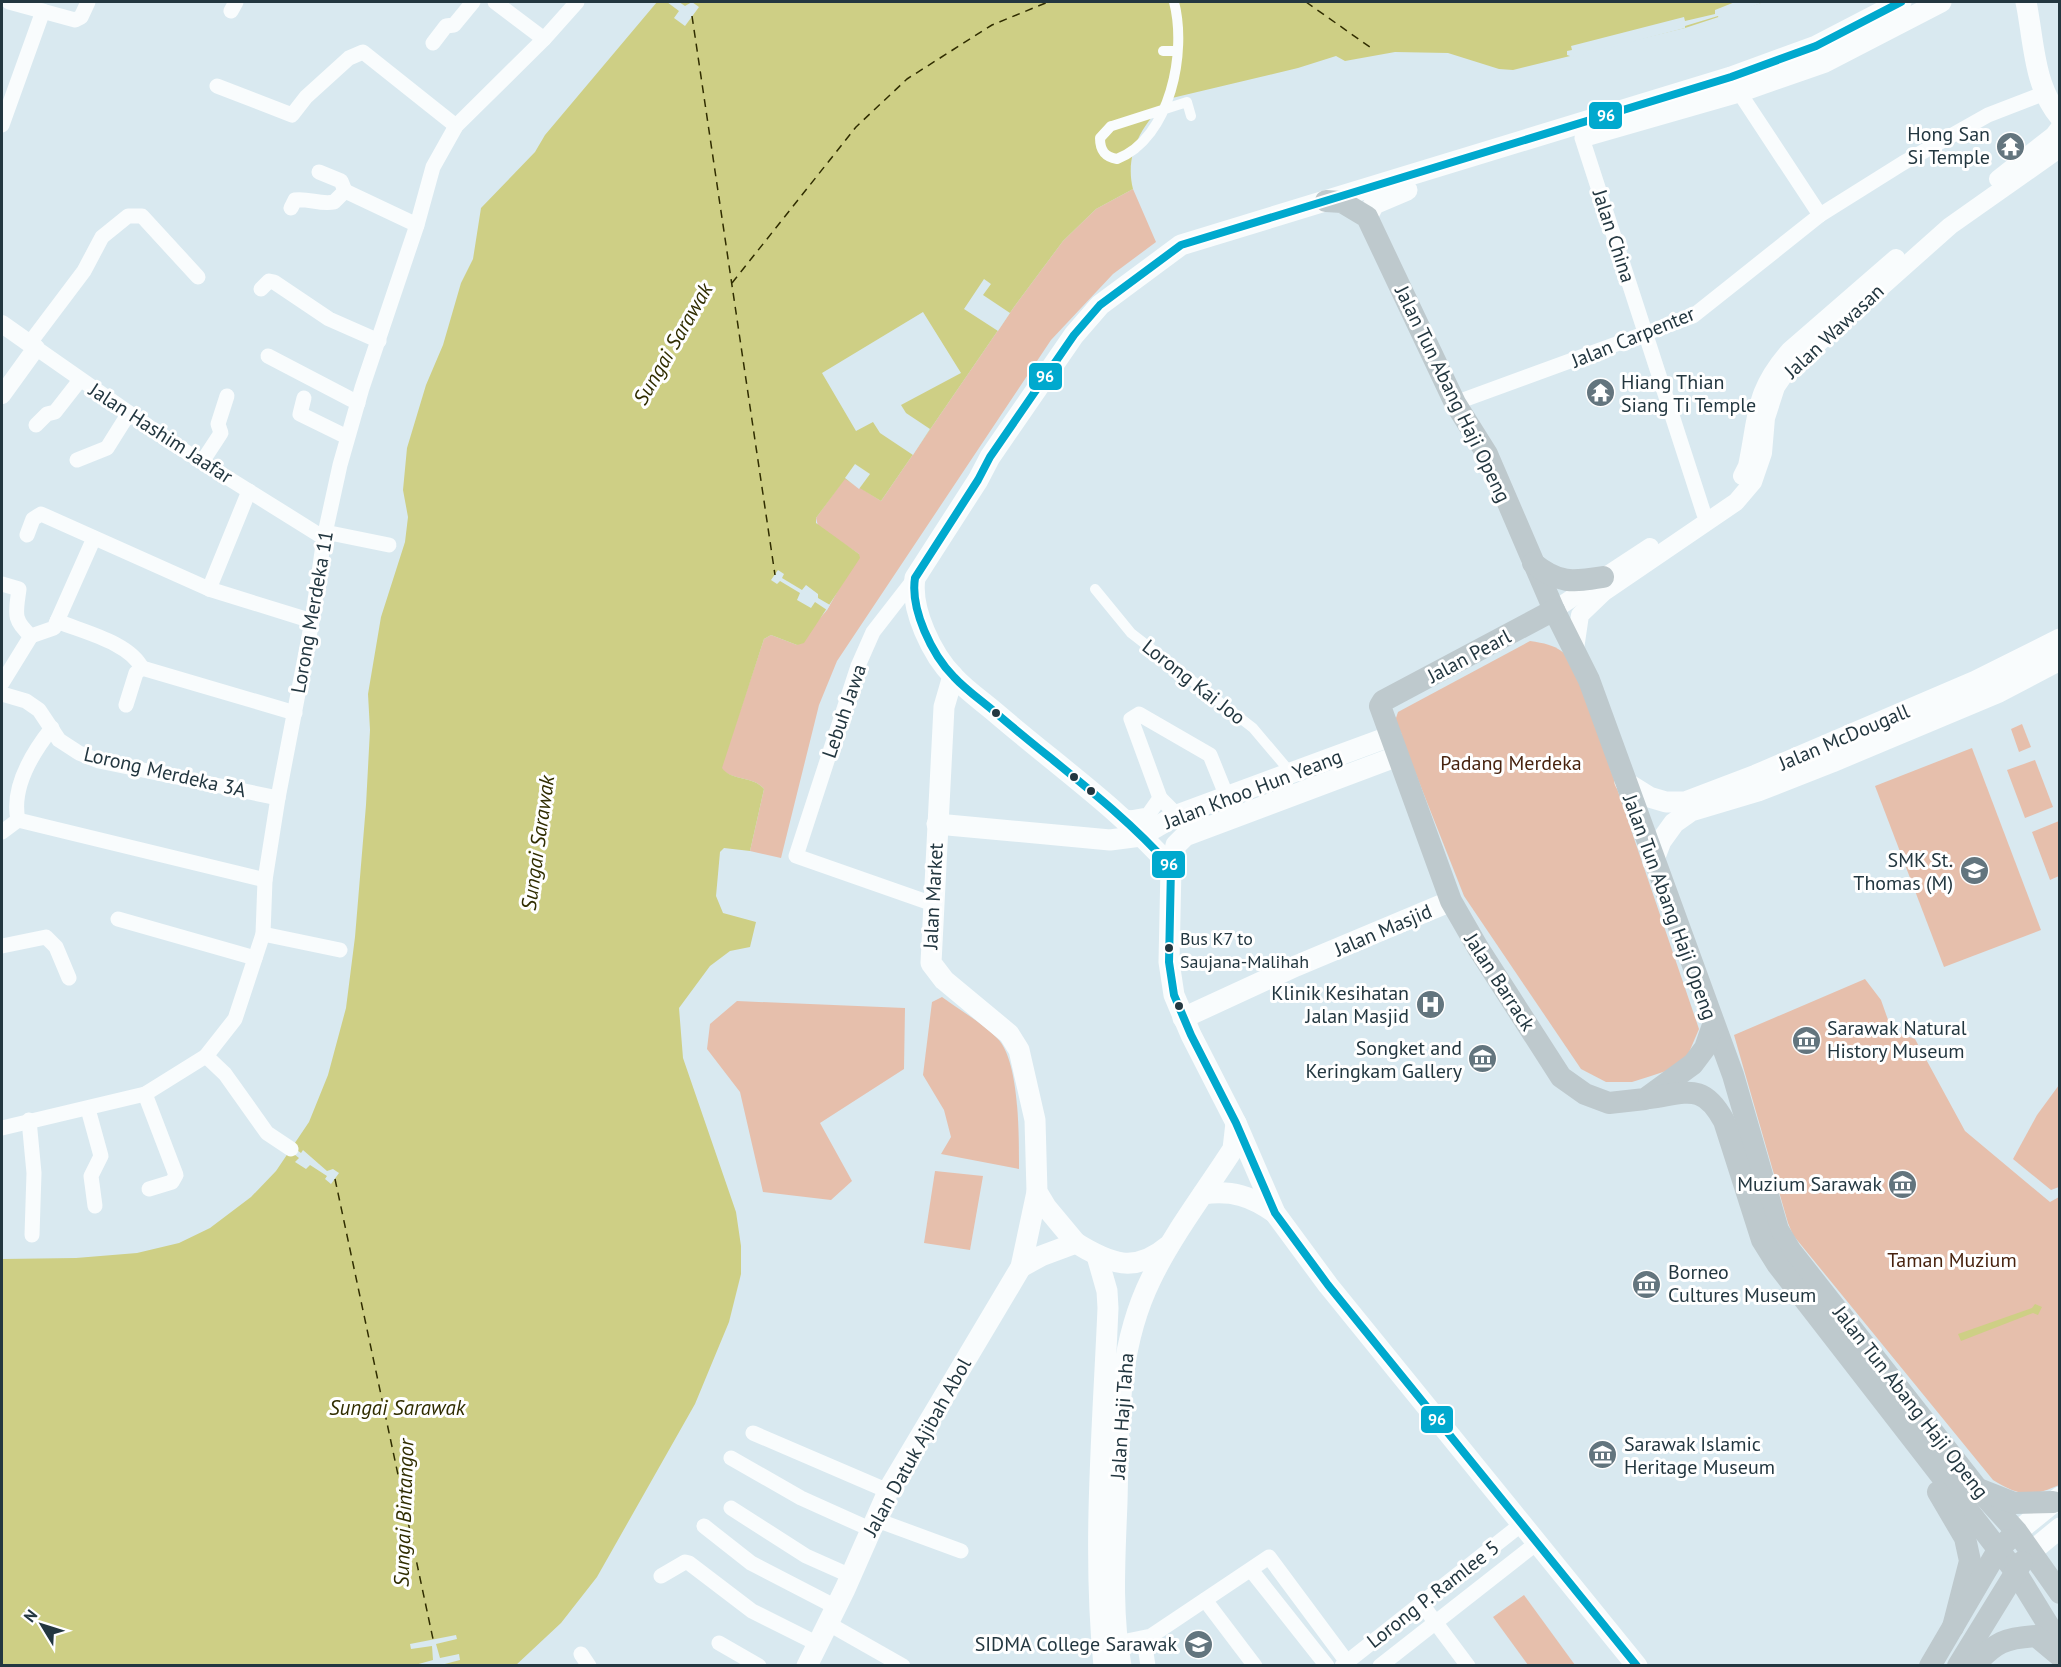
<svg xmlns="http://www.w3.org/2000/svg" width="2061" height="1667" font-family="'PT Sans',sans-serif">
<rect width="100%" height="100%" fill="#d9e9f0"/>
<!-- green -->
<g fill="#e6bfac">
<path d="M 1133,189 L 1156,242 L 1113,274 L 1051,340 L 837,661 L 819,705 L 781,858 L 750,851 L 764,789 C 754,776 731,781 721,768 L 764,639 L 771,635 L 797,645 L 827,610 L 859,554 L 818,526 L 816,518 L 845,478 L 881,501 L 1014,307 L 1063,241 L 1096,209 Z"/>
<path d="M 1530,641 C 1559,645 1567,651 1579,677 L 1699,1029 L 1687,1057 L 1669,1070 L 1651,1076 L 1632,1082 L 1606,1082 L 1581,1069 L 1464,896 L 1395,721 L 1398,712 Z"/>
<path d="M 2022,724 L 2031,747 L 2019,752 L 2011,729 Z"/>
<path d="M 1972,748 L 2041,930 L 1944,967 L 1875,786 Z"/>
<path d="M 2035,760 L 2053,807 L 2025,818 L 2007,770 Z"/>
<path d="M 2059,821 L 2059,876 L 2050,880 L 2032,832 Z"/>
<path d="M 1865,979 L 1881,1000 L 1892,1031 L 1915,1039 L 1965,1131 L 2050,1202 L 2059,1197 L 2059,1485 C 2030,1498 2020,1496 1993,1480 L 1793,1235 L 1788,1223 L 1734,1035 Z"/>
<path d="M 942,997 C 960,1010 982,1023 997,1038 C 1020,1060 1019,1139 1019,1169 L 941,1154 L 951,1137 L 944,1110 L 923,1075 L 932,1002 Z"/>
<path d="M 737,1001 L 905,1008 L 904,1069 L 820,1123 L 852,1181 L 831,1200 L 763,1192 L 740,1092 L 707,1049 L 710,1024 Z"/>
<path d="M 2059,1085 L 2059,1187 L 2051,1190 L 2013,1159 L 2037,1115 Z"/>
<path d="M 935,1171 L 983,1176 L 970,1250 L 924,1243 Z"/>
<path d="M 1524,1595 L 1575,1665 L 1528,1665 L 1493,1617 Z"/>
</g>
<!-- water -->
<g fill="#cecf85">
<path d="M 657,2 L 1764,2 L 1685,28 L 1513,70 L 1499,69 L 1448,53 L 1395,52 L 1345,61 L 1336,56 L 1298,68 L 1172,98 C 1143,120 1124,154 1133,189 L 1096,209 L 1063,241 L 1014,307 L 881,501 L 845,479 L 816,518 L 816,523 L 859,554 L 860,558 L 804,643 L 797,645 L 771,635 L 764,639 L 722,768 C 731,781 754,776 764,789 L 750,851 L 724,848 L 720,852 L 716,896 L 723,913 L 756,922 L 750,947 L 730,951 L 710,966 L 679,1008 L 683,1058 L 736,1212 L 741,1246 L 741,1274 L 729,1322 L 695,1404 L 597,1577 L 561,1623 L 515,1666 L 2,1666 L 2,1259 L 76,1258 L 137,1253 L 179,1243 L 210,1228 L 251,1197 L 276,1171 L 309,1122 L 328,1075 L 346,1008 L 355,937 L 366,805 L 370,730 L 368,694 L 381,617 L 405,542 L 408,517 L 403,490 L 407,448 L 426,385 L 443,345 L 461,283 L 473,259 L 481,208 L 535,152 L 545,135 Z"/>
<path d="M 2035,1304 L 2042,1307 L 2038,1315 L 2033,1313 L 1961,1341 L 1958,1334 L 2032,1308 Z"/>
</g>
<!-- pier -->
<g fill="#d9e9f0">
<path d="M 667,2 L 679,2 L 685,6 L 692,2 L 699,7 L 685,26 L 674,18 L 679,11 Z"/>
<path d="M 1735,2 L 1764,2 L 1719,19 L 1718,16 L 1685,26 L 1685,28 L 1573,57 L 1567,55 L 1567,51 L 1572,50 L 1571,46 L 1684,17 L 1685,21 L 1715,14 L 1715,10 Z"/>
<path d="M 984,279 L 991,284 L 983,295 L 1010,313 L 998,331 L 964,309 Z"/>
<path d="M 923,312 L 961,373 L 901,405 L 906,413 L 930,429 L 913,455 L 880,433 L 873,422 L 856,431 L 822,373 Z"/>
<path d="M 855,464 L 870,474 L 859,489 L 845,478 Z"/>
<path d="M 778,570 L 784,574 L 782,578 L 802,590 L 806,585 L 818,594 L 818,598 L 830,605 L 827,610 L 815,602 L 811,608 L 797,600 L 800,593 L 780,581 L 777,584 L 771,580 Z"/>
<path d="M 293,1147 L 301,1153 L 303,1150 L 327,1171 L 333,1169 L 339,1173 L 331,1184 L 325,1179 L 327,1176 L 310,1165 L 306,1169 L 295,1162 L 299,1158 L 290,1151 Z"/>
<path d="M 456,1635 L 457,1639 L 436,1644 L 440,1658 L 459,1654 L 460,1660 L 441,1665 L 415,1665 L 433,1660 L 432,1646 L 411,1649 L 410,1644 Z"/>
</g>
<g fill="none" stroke-linecap="round" stroke-linejoin="round">
<!-- ferry -->
<g stroke="#302d00" stroke-width="1.5" stroke-dasharray="8 6" stroke-linecap="butt">
<path d="M 1306,2 L 1374,50"/>
<path d="M 692,16 L 775,575"/>
<path d="M 732,283 L 856,127 L 907,79 L 992,25 L 1048,2"/>
<path d="M 335,1179 L 433,1639"/>
</g>
<!-- pedestrian -->
<g stroke="#f9fcfd" stroke-width="10">
<path d="M 1174,2 C 1187,51 1171,138 1117,159 C 1105,157 1100,151 1100,138 L 1111,126 L 1112,126 L 1187,102 L 1191,116"/>
<path d="M 1163,51 L 1177,51"/>
<path d="M 1095,589 L 1131,633 L 1253,728 L 1292,774"/>
</g>
<!-- minor -->
<g stroke="#f9fcfd" stroke-width="15">
<path d="M 9,2 L 75,20 L 81,17 L 88,2"/>
<path d="M 495,2 L 544,39"/>
<path d="M 231,11 L 236,2"/>
<path d="M 433,43 L 446,26 L 454,25 L 473,2"/>
<path d="M 217,86 L 292,115 L 306,97 L 349,58 L 363,52 L 456,126"/>
<path d="M 1739,92 L 1820,215"/>
<path d="M 2,125 L 43,11"/>
<path d="M 1582,138 L 1704,514"/>
<path d="M 319,172 L 341,181 L 345,191"/>
<path d="M 291,208 L 295,200 C 308,198 321,205 334,202 L 345,191 L 417,225"/>
<path d="M 261,289 L 269,281 L 274,282 L 329,319 L 379,341"/>
<path d="M 29,344 L 84,271 L 102,237 L 128,216 L 142,216 L 198,277"/>
<path d="M 36,348 L 172,443 L 324,538"/>
<path d="M 268,356 L 358,403"/>
<path d="M 304,398 L 300,414 L 347,437"/>
<path d="M 1455,403 L 1693,316 L 1820,215 L 1903,163 L 1988,115 L 2045,93"/>
<path d="M 36,425 L 47,414 L 55,412 L 80,380"/>
<path d="M 77,460 L 107,448 L 129,413"/>
<path d="M 202,462 L 221,433 L 218,424 L 227,396"/>
<path d="M 325,532 L 389,545"/>
<path d="M 27,535 L 33,519 L 41,514 L 209,589 L 312,621"/>
<path d="M 915,578 L 873,632 L 858,666 L 796,856 L 933,904"/>
<path d="M 2,584 L 19,589 C 16,613 12,619 31,636 L 54,628 L 94,538"/>
<path d="M 209,589 L 249,491"/>
<path d="M 57,621 C 83,632 129,642 142,668"/>
<path d="M 2,683 L 31,636"/>
<path d="M 2,694 L 26,701 L 39,710 L 59,740 L 79,753 L 99,761 L 278,798"/>
<path d="M 126,705 L 136,673 L 142,668 L 295,713"/>
<path d="M 1177,815 L 1160,798 L 1131,719 L 1139,714 L 1210,755 L 1227,797"/>
<path d="M 1118,816 L 1131,818 L 1148,815 L 1160,798"/>
<path d="M 18,820 C 11,788 33,752 52,728"/>
<path d="M 2,832 L 18,820 L 265,880"/>
<path d="M 118,919 L 255,958"/>
<path d="M 263,934 L 340,950"/>
<path d="M 2,946 L 46,937 L 56,947 L 69,978"/>
<path d="M 206,1056 L 225,1074 L 267,1133 L 291,1149"/>
<path d="M 145,1094 L 176,1175 L 172,1182 L 149,1189"/>
<path d="M 88,1109 L 101,1156 L 91,1176 L 95,1206"/>
<path d="M 29,1120 L 34,1173 L 32,1235"/>
<path d="M 2,1128 L 145,1094 L 206,1056 L 235,1019 L 263,934 L 265,880 L 278,798 L 312,621 L 324,538 L 340,465 L 362,388 L 417,225 L 433,167 L 456,126 L 544,39 L 577,2"/>
<path d="M 753,1433 L 888,1491"/>
<path d="M 731,1458 L 801,1498 L 870,1529"/>
<path d="M 731,1508 L 806,1556 L 851,1576"/>
<path d="M 874,1519 L 961,1551"/>
<path d="M 704,1526 L 751,1563 L 836,1607"/>
<path d="M 1251,1570 L 1327,1666"/>
<path d="M 661,1576 L 685,1562 L 689,1563 L 752,1611 L 818,1644"/>
<path d="M 1205,1600 L 1255,1666"/>
<path d="M 1421,1603 L 1468,1666"/>
<path d="M 829,1624 L 903,1666"/>
<path d="M 1144,1639 L 1148,1666"/>
<path d="M 719,1643 L 759,1666"/>
<path d="M 1117,1643 L 1151,1636 L 1269,1557 L 1347,1662"/>
<path d="M 581,1654 L 589,1666"/>
<path d="M 1342,1666 L 1523,1523"/>
<path d="M 1380,1666 L 1538,1542"/>
</g>
<!-- tertiary -->
<g stroke="#f9fcfd" stroke-width="18">
<path d="M 1998,179 L 2054,135 L 2060,127"/>
<path d="M 2,324 L 36,348 L 2,395"/>
<path d="M 1742,476 L 1747,466 C 1758,414 1753,392 1790,350 L 1896,258"/>
<path d="M 1554,610 L 1650,547"/>
<path d="M 1575,649 L 1580,615 L 1604,592 L 1736,502 L 1753,482 L 1763,453 L 1766,418 L 1776,387 L 1787,371 L 1950,226 L 2055,152 L 2060,152"/>
</g>
<!-- secondary -->
<g stroke="#f9fcfd" stroke-width="21">
<path d="M 2026,2 C 2034,40 2033,85 2060,117"/>
<path d="M 1589,135 L 1739,92 L 1825,62 L 1941,2"/>
<path d="M 1367,217 L 1374,204 L 1407,190"/>
<path d="M 953,676 L 944,707 L 931,963 L 944,980 L 1009,1034 L 1019,1050 L 1035,1120 L 1037,1192 L 1046,1207 L 1076,1243"/>
<path d="M 1625,782 L 1649,797 L 1666,802 L 1685,802 L 1756,775 L 1976,681 L 2060,639"/>
<path d="M 937,824 L 1110,840 L 1141,836 L 1177,815 L 1391,736"/>
<path d="M 1653,862 L 1661,841 L 1674,823 L 1691,811 L 1758,791 L 1832,762 L 1999,692 L 2060,660"/>
<path d="M 1171,867 L 1176,845 L 1185,836 L 1398,756"/>
<path d="M 1183,1018 L 1296,966 L 1451,901"/>
<path d="M 1203,1194 C 1232,1190 1251,1196 1275,1213"/>
<path d="M 1097,1256 L 1107,1291 L 1108,1308 C 1103,1427 1092,1547 1104,1666"/>
<path d="M 1021,1267 L 1041,1256 L 1076,1243 C 1110,1264 1135,1274 1168,1246"/>
<path d="M 2017,1532 L 2060,1497"/>
<path d="M 2031,1552 L 2060,1528"/>
<path d="M 807,1666 L 845,1589 L 890,1487 L 1021,1267 L 1037,1192"/>
<path d="M 1121,1666 C 1111,1612 1115,1556 1117,1502 C 1119,1426 1116,1350 1151,1279 C 1173,1234 1206,1191 1233,1149 L 1236,1123"/>
<path d="M 1637,1666 L 1328,1285 L 1275,1213 L 1236,1123 L 1191,1035 L 1174,995 L 1169,962 L 1171,867 C 1120,809 1054,763 996,713 C 982,701 966,690 954,677 C 932,655 910,609 915,578 L 978,480 L 990,457 L 1074,335 L 1100,305 L 1181,245 L 1731,77 L 1816,46 L 1901,2"/>
</g>
<!-- primary -->
<g stroke="#bec9cd" stroke-width="22">
<path d="M 1326,201 L 1342,202 L 1367,217 L 1455,403 L 1487,454 L 1554,610 L 1589,680 L 1733,1075 L 1778,1230 L 1790,1250 L 1977,1488 L 2017,1532 L 2060,1593"/>
<path d="M 1533,563 C 1559,584 1572,582 1603,577"/>
<path d="M 1554,610 L 1383,701 L 1380,706 L 1451,901 L 1478,948 L 1561,1077 L 1585,1094 L 1609,1103 L 1645,1099 L 1693,1064 L 1705,1048 L 1713,1025"/>
<path d="M 1649,1098 C 1687,1093 1703,1082 1724,1121 L 1762,1240 L 1777,1264 L 2015,1571 L 2060,1644"/>
<path d="M 1981,1490 L 2014,1503 L 2053,1502"/>
<path d="M 1938,1492 L 1965,1538 L 1970,1561 L 1953,1627"/>
<path d="M 1930,1666 L 1998,1550 L 2008,1540"/>
<path d="M 1958,1666 L 2022,1562"/>
<path d="M 1974,1666 C 1995,1642 2005,1638 2036,1636 L 2060,1656"/>
</g>
<defs>
<path id="bus-1" d="M 1637,1666 L 1328,1285 L 1275,1213 L 1236,1123 L 1191,1035 L 1174,995 L 1169,962 L 1171,867 C 1120,809 1054,763 996,713 C 982,701 966,690 954,677 C 932,655 910,609 915,578 L 978,480 L 990,457 L 1074,335 L 1100,305 L 1181,245 L 1731,77 L 1816,46 L 1901,2"/>
</defs>
<!-- bus-1 casing -->
<use href="#bus-1" stroke="#fff" stroke-width="12"/>
<!-- bus-1 -->
<use href="#bus-1" stroke="#00a9ce" stroke-width="8"/>
</g>
<!-- icons -->
<defs>
<symbol id="temple-disc" viewBox="-11 -11 22 22"><circle r="9.5" fill="#63757e" stroke="#fff"/><path d="M0-6L5-2H3V0L6.5 2.5H4V6H1.5V3h-3V6H-4V2.5H-6.5L-3 0V-2H-5Z" fill="#fff"/></symbol>
<symbol id="school-disc" viewBox="-11 -11 22 22"><circle r="9.5" fill="#63757e" stroke="#fff"/><path d="M0-5L7-2L0 1L-7-2ZM-4 1L0 2.5L4 1V4Q0 6-4 4Z" fill="#fff"/></symbol>
<symbol id="hospital-disc" viewBox="-11 -11 22 22"><circle r="9.5" fill="#63757e" stroke="#fff"/><path d="M-5-5h3v3.5h4V-5h3V5h-3V1.5h-4V5h-3Z" fill="#fff"/></symbol>
<symbol id="museum-disc" viewBox="-11 -11 22 22"><circle r="9.5" fill="#63757e" stroke="#fff"/><path d="M0-6L6-3V-2H-6V-3ZM-5-1h2V3h-2ZM-1-1h2V3h-2ZM3-1h2V3H3ZM-6 4H6V6H-6Z" fill="#fff"/></symbol>
<symbol id="university-disc" viewBox="-11 -11 22 22"><circle r="9.5" fill="#63757e" stroke="#fff"/><path d="M0-5L7-2L0 1L-7-2ZM-4 1L0 2.5L4 1V4Q0 6-4 4Z" fill="#fff"/></symbol>
</defs>
<g fill-rule="evenodd">
<use href="#temple-disc" x="1994" y="130" width="33" height="33"/>
<use href="#temple-disc" x="1584" y="376" width="33" height="33"/>
<use href="#school-disc" x="1958" y="854" width="33" height="33"/>
<use href="#hospital-disc" x="1414" y="988" width="33" height="33"/>
<use href="#museum-disc" x="1790" y="1024" width="33" height="33"/>
<use href="#museum-disc" x="1466" y="1042" width="33" height="33"/>
<use href="#museum-disc" x="1886" y="1168" width="33" height="33"/>
<use href="#museum-disc" x="1630" y="1268" width="33" height="33"/>
<use href="#museum-disc" x="1586" y="1438" width="33" height="33"/>
<use href="#university-disc" x="1182" y="1628" width="33" height="33"/>
</g>
<!-- markers -->
<g fill="#233740" stroke="#fff" stroke-width="2">
<circle cx="996" cy="713" r="5"/>
<circle cx="1074" cy="777" r="5"/>
<circle cx="1091" cy="791" r="5"/>
<circle cx="1169" cy="948" r="5"/>
<circle cx="1179" cy="1006" r="5"/>
</g>
<g text-anchor="middle" stroke-width="6" stroke-linejoin="round" paint-order="stroke">
<!-- bus labels -->
<g font-size="18" fill="#233740" stroke="#fff" text-anchor="start">
<text x="1180" y="945">Bus K7 to<tspan x="1180" dy="23">Saujana-Malihah</tspan></text>
</g>
<!-- poi labels -->
<g font-size="20" fill="#233740" stroke="#fff" text-anchor="end">
<text x="1990" y="141">Hong San<tspan x="1990" dy="23">Si Temple</tspan></text>
<text x="1621" y="389" text-anchor="start">Hiang Thian<tspan x="1621" dy="23">Siang Ti Temple</tspan></text>
<text x="1953" y="867">SMK St.<tspan x="1953" dy="23">Thomas (M)</tspan></text>
<text x="1409" y="1000">Klinik Kesihatan<tspan x="1409" dy="23">Jalan Masjid</tspan></text>
<text x="1827" y="1035" text-anchor="start">Sarawak Natural<tspan x="1827" dy="23">History Museum</tspan></text>
<text x="1462" y="1055">Songket and<tspan x="1462" dy="23">Keringkam Gallery</tspan></text>
<text x="1882" y="1191">Muzium Sarawak</text>
<text x="1668" y="1279" text-anchor="start">Borneo<tspan x="1668" dy="23">Cultures Museum</tspan></text>
<text x="1624" y="1451" text-anchor="start">Sarawak Islamic<tspan x="1624" dy="23">Heritage Museum</tspan></text>
<text x="1177" y="1651">SIDMA College Sarawak</text>
</g>
<!-- street labels -->
<g font-size="20" fill="#233740" stroke="#fff">
<text transform="translate(1614 236) rotate(72)" y="7">Jalan China</text>
<text transform="translate(1834 331) rotate(-43)" y="7">Jalan Wawasan</text>
<text transform="translate(1633 337) rotate(-22)" y="7">Jalan Carpenter</text>
<text transform="translate(1453 394) rotate(64)" y="7">Jalan Tun Abang Haji Openg</text>
<text transform="translate(161 433) rotate(33)" y="7">Jalan Hashim Jaafar</text>
<text transform="translate(312 612) rotate(-80)" y="7">Lorong Merdeka 11</text>
<text transform="translate(1469 656) rotate(-28)" y="7">Jalan Pearl</text>
<text transform="translate(1194 682) rotate(38)" y="7">Lorong Kai Joo</text>
<text transform="translate(844 711) rotate(-71)" y="7">Lebuh Jawa</text>
<text transform="translate(1844 737) rotate(-23)" y="7">Jalan McDougall</text>
<text transform="translate(165 772) rotate(13)" y="7">Lorong Merdeka 3A</text>
<text transform="translate(1253 789) rotate(-21)" y="7">Jalan Khoo Hun Yeang</text>
<text transform="translate(933 896) rotate(-87)" y="7">Jalan Market</text>
<text transform="translate(1670 907) rotate(70)" y="7">Jalan Tun Abang Haji Openg</text>
<text transform="translate(1383 930) rotate(-23)" y="7">Jalan Masjid</text>
<text transform="translate(1500 982) rotate(57)" y="7">Jalan Barrack</text>
<text transform="translate(1911 1402) rotate(52)" y="7">Jalan Tun Abang Haji Openg</text>
<text transform="translate(1122 1416) rotate(-86)" y="7">Jalan Haji Taha</text>
<text transform="translate(917 1447) rotate(-61)" y="7">Jalan Datuk Ajibah Abol</text>
<text transform="translate(1433 1594) rotate(-38)" y="7">Lorong P. Ramlee 5</text>
</g>
<!-- park labels -->
<g font-size="20" fill="#47220e" stroke="#fff">
<text x="1511" y="770">Padang Merdeka</text>
<text x="1952" y="1267">Taman Muzium</text>
</g>
<!-- water labels -->
<g font-size="21" font-style="italic" fill="#302d00" stroke="#fff">
<text transform="translate(673 344) rotate(-60)" y="7">Sungai Sarawak</text>
<text transform="translate(538 843) rotate(-82)" y="7">Sungai Sarawak</text>
<text x="397" y="1415">Sungai Sarawak</text>
<text transform="translate(404 1513) rotate(-88)" y="7">Sungai Bintangor</text>
</g>
</g>
<g stroke="#fff" stroke-width="2">
<rect x="1588" y="101" width="35" height="29" rx="6" fill="#00a9ce"/>
<rect x="1028" y="362" width="35" height="29" rx="6" fill="#00a9ce"/>
<rect x="1151" y="850" width="35" height="29" rx="6" fill="#00a9ce"/>
<rect x="1420" y="1405" width="34" height="29" rx="6" fill="#00a9ce"/>
</g>
<g font-size="16" text-anchor="middle" font-weight="bold" fill="#fff">
<text x="1606" y="121">96</text>
<text x="1045" y="382">96</text>
<text x="1169" y="870">96</text>
<text x="1437" y="1425">96</text>
</g>
<!-- border -->
<rect width="2061" height="1667" fill="none" stroke="#233740" stroke-width="6"/>
<!-- north arrow -->
<g transform="translate(42 1625) rotate(308)" stroke="#ffffff" stroke-width="4.5" paint-order="stroke">
<path d="M0-4.5L10 22L0 15L-10 22Z" fill="#233740"/>
<text y="-9" font-size="16" font-weight="bold" text-anchor="middle" fill="#233740">N</text>
</g>
</svg>
